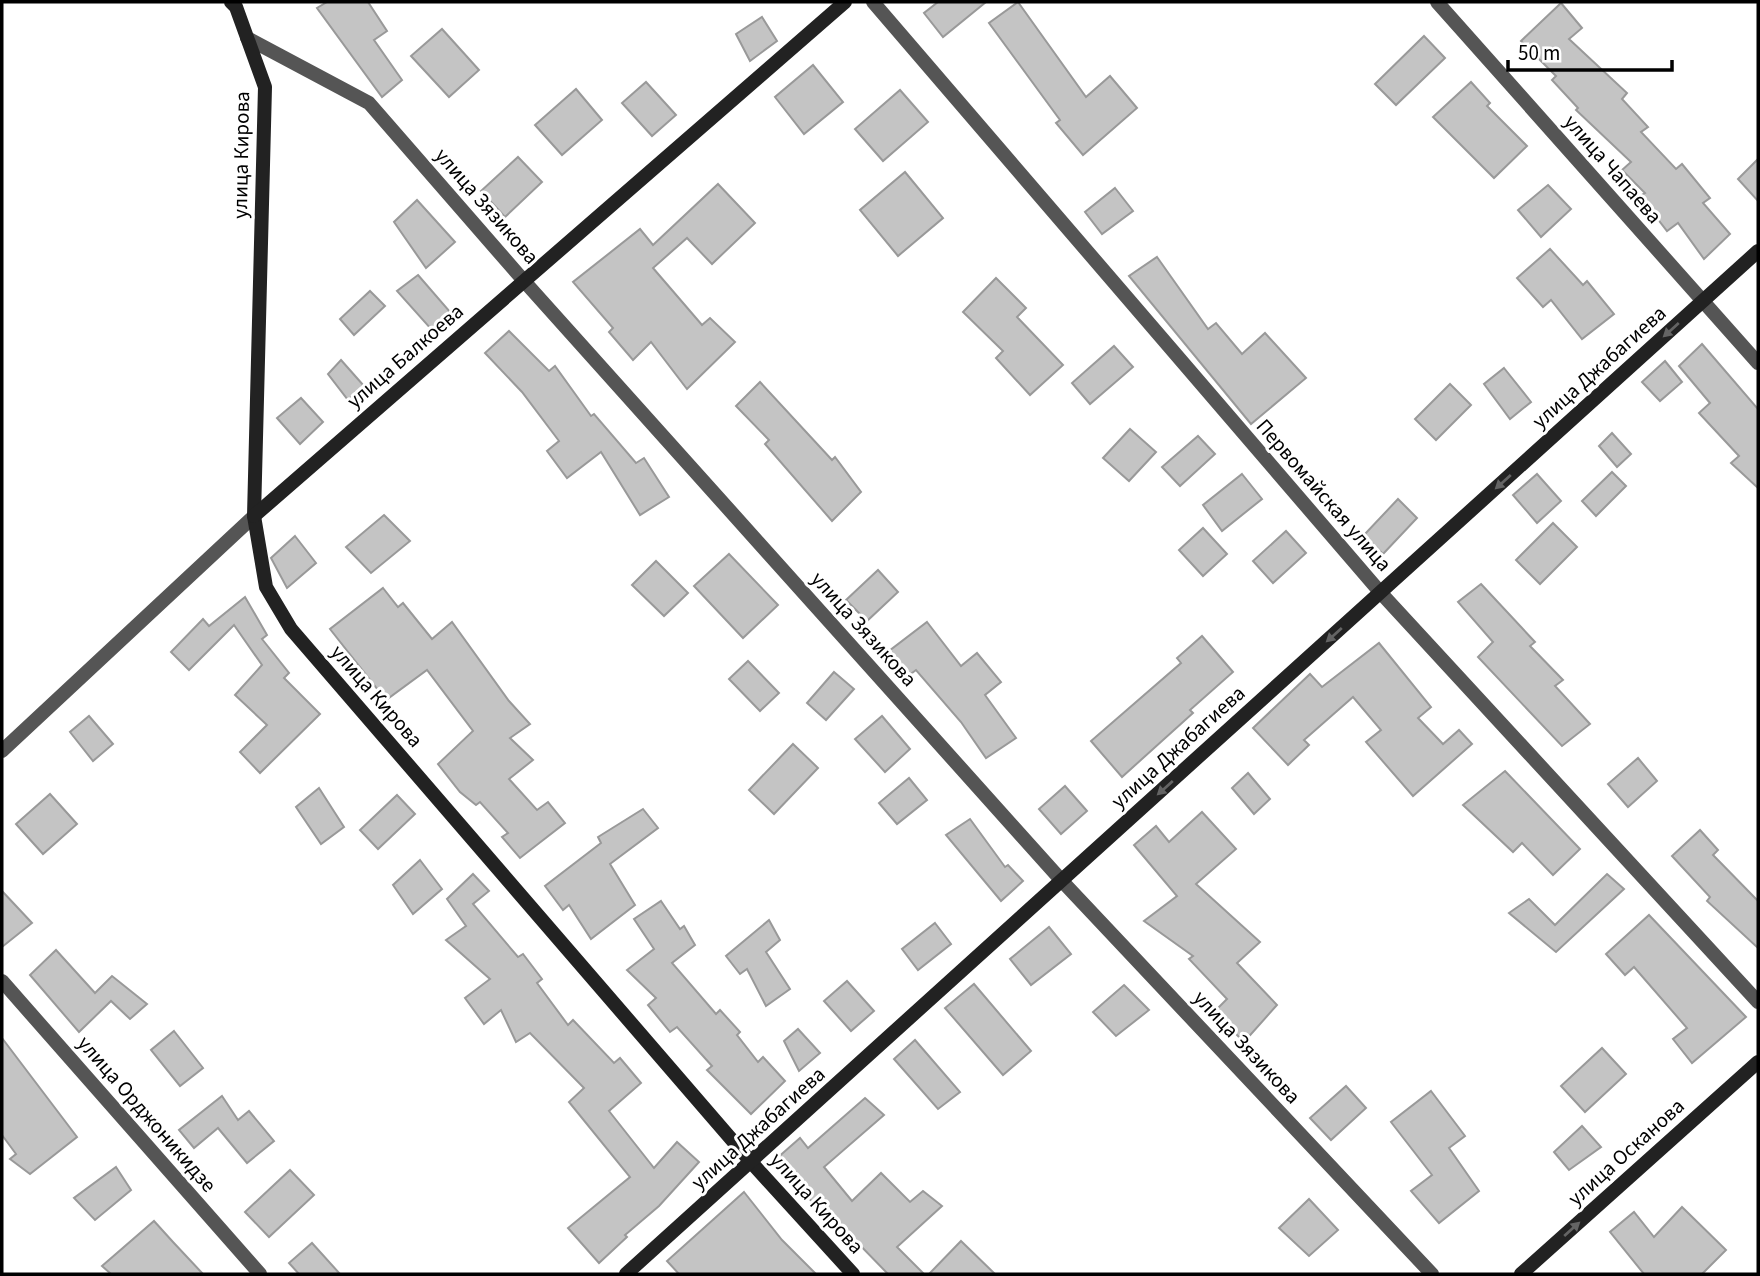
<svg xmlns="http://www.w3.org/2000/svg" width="1760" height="1276" font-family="'Source Sans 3',sans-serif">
<rect width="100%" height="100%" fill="#fff"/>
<!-- building -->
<g fill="#c4c4c4" stroke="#999" stroke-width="2">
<path d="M 327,2 L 368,2 L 387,31 L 374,40 L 402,80 L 382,97 L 317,8 Z"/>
<path d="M 938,2 L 986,2 L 943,37 L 924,13 Z"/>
<path d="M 1018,2 L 1086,97 L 1110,76 L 1137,108 L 1083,155 L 1056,123 L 1060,120 L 989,23 Z"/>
<path d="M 1561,3 L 1582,28 L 1569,39 L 1627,93 L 1622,99 L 1648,127 L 1641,132 L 1676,169 L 1682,164 L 1710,198 L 1703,203 L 1730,234 L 1704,259 L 1678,223 L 1667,231 L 1640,196 L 1645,193 L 1622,170 L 1631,162 L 1576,110 L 1578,108 L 1552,80 L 1556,76 L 1521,41 Z"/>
<path d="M 762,17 L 777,41 L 750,61 L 736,34 Z"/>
<path d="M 442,29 L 479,70 L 449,97 L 411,56 Z"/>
<path d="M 1424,36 L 1445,58 L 1396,105 L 1375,84 Z"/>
<path d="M 813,65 L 843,102 L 804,134 L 775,97 Z"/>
<path d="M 646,82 L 676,115 L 652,136 L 622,103 Z"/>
<path d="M 1471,82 L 1490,103 L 1487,106 L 1527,146 L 1494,178 L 1433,117 Z"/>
<path d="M 576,89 L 602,120 L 562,155 L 535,125 Z"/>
<path d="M 900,90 L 928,122 L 883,161 L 855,129 Z"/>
<path d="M 518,157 L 542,182 L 505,217 L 481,191 Z"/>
<path d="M 1758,159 L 1758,201 L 1738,179 Z"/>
<path d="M 905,172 L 943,218 L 898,256 L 860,210 Z"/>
<path d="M 718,184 L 755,223 L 712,264 L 687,238 L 653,268 L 702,325 L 710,318 L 735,342 L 687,389 L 651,342 L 633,360 L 609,332 L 613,328 L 573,282 L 640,229 L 653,245 Z"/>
<path d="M 1548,185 L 1571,209 L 1541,237 L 1518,210 Z"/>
<path d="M 1115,188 L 1133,211 L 1102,234 L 1085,212 Z"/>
<path d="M 417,200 L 455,242 L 426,268 L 394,222 Z"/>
<path d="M 1550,249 L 1583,285 L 1587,281 L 1614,314 L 1582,339 L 1551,300 L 1543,307 L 1517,278 Z"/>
<path d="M 1157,257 L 1208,329 L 1216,323 L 1242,354 L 1265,333 L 1306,378 L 1251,424 L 1129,276 Z"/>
<path d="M 418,275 L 451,313 L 431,329 L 397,291 Z"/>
<path d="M 996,278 L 1026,308 L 1017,317 L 1063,365 L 1030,395 L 996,358 L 1003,351 L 963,312 Z"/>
<path d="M 370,291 L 385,306 L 354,335 L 340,319 Z"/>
<path d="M 509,331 L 549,371 L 555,366 L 591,416 L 594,414 L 636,463 L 644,458 L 669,497 L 640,515 L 601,452 L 567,478 L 547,451 L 559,441 L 522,392 L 485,353 Z"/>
<path d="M 1702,344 L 1758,409 L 1758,488 L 1731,463 L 1739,456 L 1699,413 L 1710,403 L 1679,366 Z"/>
<path d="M 1114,346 L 1133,367 L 1090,404 L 1072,383 Z"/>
<path d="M 341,360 L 364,386 L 348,400 L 328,374 Z"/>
<path d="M 1665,361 L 1682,382 L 1660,401 L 1642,382 Z"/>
<path d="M 1504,368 L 1531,402 L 1510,419 L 1484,384 Z"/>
<path d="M 760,382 L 832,460 L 835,457 L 861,492 L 832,521 L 765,444 L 769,440 L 736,406 Z"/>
<path d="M 1450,384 L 1471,405 L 1436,440 L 1415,419 Z"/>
<path d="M 301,398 L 323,422 L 300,444 L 277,418 Z"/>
<path d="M 1130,429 L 1156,452 L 1129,481 L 1103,458 Z"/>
<path d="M 1612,433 L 1631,454 L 1617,467 L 1599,446 Z"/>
<path d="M 1198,436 L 1215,454 L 1180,486 L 1162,467 Z"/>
<path d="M 1612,472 L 1626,486 L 1596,516 L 1582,501 Z"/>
<path d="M 1242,474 L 1262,499 L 1222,531 L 1203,505 Z"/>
<path d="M 1537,474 L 1561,501 L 1537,523 L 1513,495 Z"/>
<path d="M 1398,499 L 1417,518 L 1383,554 L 1364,535 Z"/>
<path d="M 384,515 L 410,541 L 371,573 L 346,547 Z"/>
<path d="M 1553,523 L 1577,547 L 1540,584 L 1516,560 Z"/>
<path d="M 1203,528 L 1227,554 L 1203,576 L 1179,550 Z"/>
<path d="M 1286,531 L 1306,553 L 1273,583 L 1253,561 Z"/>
<path d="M 295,536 L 316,563 L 287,588 L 271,558 Z"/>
<path d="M 729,554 L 778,605 L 743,638 L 694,586 Z"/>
<path d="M 656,561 L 688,593 L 664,616 L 632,585 Z"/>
<path d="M 878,570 L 898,592 L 867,621 L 846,600 Z"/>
<path d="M 1481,584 L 1535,642 L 1530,646 L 1563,680 L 1555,686 L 1590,724 L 1562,746 L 1478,657 L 1493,642 L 1458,602 Z"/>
<path d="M 383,588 L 398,607 L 403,603 L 432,639 L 452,622 L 509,701 L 530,724 L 510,738 L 533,760 L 509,779 L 537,810 L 548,802 L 565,823 L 520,858 L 502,837 L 508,833 L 480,802 L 476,805 L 460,792 L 438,764 L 473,731 L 427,670 L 386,700 L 330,629 Z"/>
<path d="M 245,597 L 267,635 L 262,639 L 289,673 L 284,678 L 320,714 L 260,773 L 240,752 L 267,725 L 235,695 L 262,665 L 234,625 L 189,670 L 171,652 L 203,619 L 209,626 Z"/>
<path d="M 927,622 L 961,666 L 977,653 L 1001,682 L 985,695 L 1016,738 L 986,758 L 961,722 L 916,670 L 908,676 L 889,651 Z"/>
<path d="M 1202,636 L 1233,672 L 1190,710 L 1193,713 L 1122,777 L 1091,741 L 1181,663 L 1177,658 Z"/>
<path d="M 1379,643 L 1431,707 L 1418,718 L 1443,744 L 1459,730 L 1472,744 L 1413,796 L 1366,742 L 1381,730 L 1353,697 L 1304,740 L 1309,745 L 1288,765 L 1253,728 L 1310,674 L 1322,687 Z"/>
<path d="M 748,661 L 779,693 L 760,711 L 729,679 Z"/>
<path d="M 834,672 L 854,689 L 826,720 L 807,703 Z"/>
<path d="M 89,716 L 113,744 L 93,761 L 70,732 Z"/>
<path d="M 882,716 L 910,749 L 885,772 L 855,739 Z"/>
<path d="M 793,744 L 818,768 L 774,814 L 749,790 Z"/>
<path d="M 1638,758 L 1657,781 L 1628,807 L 1608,784 Z"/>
<path d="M 1505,771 L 1580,849 L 1553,875 L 1522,843 L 1513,852 L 1463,805 Z"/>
<path d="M 1248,773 L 1270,799 L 1254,814 L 1232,788 Z"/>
<path d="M 909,778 L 927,800 L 897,824 L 879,803 Z"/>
<path d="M 1065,786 L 1087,811 L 1061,834 L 1039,809 Z"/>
<path d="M 319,788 L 344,827 L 321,844 L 296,807 Z"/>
<path d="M 50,794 L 77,824 L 43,854 L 16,824 Z"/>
<path d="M 397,795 L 415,814 L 378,849 L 360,830 Z"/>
<path d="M 643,809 L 658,828 L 610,864 L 635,905 L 591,939 L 569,905 L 563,910 L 545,886 L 601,843 L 598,837 Z"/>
<path d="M 1202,812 L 1236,849 L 1196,884 L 1260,942 L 1237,963 L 1277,1005 L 1244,1042 L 1214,1012 L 1227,999 L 1189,959 L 1193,956 L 1144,921 L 1177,896 L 1134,845 L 1156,826 L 1169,842 Z"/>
<path d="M 970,819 L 1005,867 L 1008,865 L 1023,881 L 1001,901 L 946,835 Z"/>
<path d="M 1700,830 L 1718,850 L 1713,855 L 1758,901 L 1758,948 L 1707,901 L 1710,897 L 1672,856 Z"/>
<path d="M 420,860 L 442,889 L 413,914 L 393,885 Z"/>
<path d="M 473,874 L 489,891 L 473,904 L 518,957 L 523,954 L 542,979 L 537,983 L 568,1025 L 573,1020 L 614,1063 L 620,1058 L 641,1083 L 609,1111 L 654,1168 L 677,1142 L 699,1162 L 659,1206 L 625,1235 L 627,1237 L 599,1263 L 568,1228 L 630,1177 L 569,1102 L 584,1088 L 530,1033 L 516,1042 L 501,1010 L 484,1024 L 465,998 L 490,979 L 446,940 L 466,926 L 447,899 Z"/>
<path d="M 1607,874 L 1624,889 L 1556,952 L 1509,913 L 1529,899 L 1555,925 Z"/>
<path d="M 2,891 L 32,923 L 2,947 Z"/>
<path d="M 661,901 L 680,929 L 684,926 L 695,945 L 672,963 L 716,1014 L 720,1010 L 740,1032 L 737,1035 L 758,1062 L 763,1057 L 785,1081 L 751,1114 L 707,1070 L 712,1066 L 677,1027 L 670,1032 L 648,1005 L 656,998 L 627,970 L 654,949 L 634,919 Z"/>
<path d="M 1649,915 L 1746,1017 L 1692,1063 L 1673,1039 L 1687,1028 L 1634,967 L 1625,975 L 1606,954 Z"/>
<path d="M 769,920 L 780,940 L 766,952 L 790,989 L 766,1006 L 747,969 L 740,974 L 726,956 Z"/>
<path d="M 935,923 L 951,944 L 918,970 L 902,949 Z"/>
<path d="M 1049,927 L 1071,954 L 1031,985 L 1010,959 Z"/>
<path d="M 56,950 L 95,993 L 112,976 L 147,1004 L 130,1019 L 111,1001 L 79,1032 L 30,975 Z"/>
<path d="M 847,981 L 874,1011 L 851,1031 L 824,1001 Z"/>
<path d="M 974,984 L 1031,1051 L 1003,1075 L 945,1008 Z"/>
<path d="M 1124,985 L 1149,1010 L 1116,1036 L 1093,1012 Z"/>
<path d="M 798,1029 L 820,1053 L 799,1071 L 784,1041 Z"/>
<path d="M 174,1031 L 203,1068 L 180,1086 L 151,1050 Z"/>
<path d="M 2,1038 L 77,1137 L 30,1174 L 10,1159 L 16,1154 L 2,1135 Z"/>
<path d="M 915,1040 L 960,1092 L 938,1109 L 894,1059 Z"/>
<path d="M 1602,1048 L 1626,1074 L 1585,1112 L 1561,1086 Z"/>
<path d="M 1346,1086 L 1366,1108 L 1331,1140 L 1310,1118 Z"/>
<path d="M 1431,1091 L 1465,1136 L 1449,1148 L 1479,1191 L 1439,1223 L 1411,1191 L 1432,1175 L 1391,1122 Z"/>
<path d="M 222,1096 L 238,1120 L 249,1111 L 274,1141 L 247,1163 L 218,1128 L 194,1148 L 179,1130 Z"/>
<path d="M 865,1098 L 884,1115 L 824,1167 L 852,1201 L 881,1173 L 910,1202 L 923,1191 L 942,1206 L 897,1247 L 924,1274 L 888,1274 L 816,1200 L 813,1203 L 776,1159 L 800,1138 L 808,1148 Z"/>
<path d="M 1582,1126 L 1601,1147 L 1569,1170 L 1554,1152 Z"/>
<path d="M 116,1167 L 131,1190 L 95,1220 L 74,1198 Z"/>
<path d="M 290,1170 L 314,1195 L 269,1237 L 245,1212 Z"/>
<path d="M 744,1192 L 782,1240 L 816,1274 L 679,1274 L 667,1261 Z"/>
<path d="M 1309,1199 L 1338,1230 L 1309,1256 L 1279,1228 Z"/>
<path d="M 1682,1207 L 1726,1250 L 1702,1274 L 1644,1274 L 1610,1232 L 1634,1212 L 1654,1237 Z"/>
<path d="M 154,1221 L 173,1242 L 203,1274 L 111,1274 L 102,1266 Z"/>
<path d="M 961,1241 L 995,1274 L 929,1274 Z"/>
<path d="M 312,1243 L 340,1274 L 299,1274 L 289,1263 Z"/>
</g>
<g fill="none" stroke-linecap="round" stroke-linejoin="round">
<!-- street -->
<g stroke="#555" stroke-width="14">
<path d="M 873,2 L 1380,592 L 1758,1002"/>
<path d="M 1437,2 L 1758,363"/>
<path d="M 247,38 L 369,103 L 524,281 L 1062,881 L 1432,1274"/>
<path d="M 2,751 L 254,516"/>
<path d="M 2,981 L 260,1274"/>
</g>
<!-- secondary -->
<g stroke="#222" stroke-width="14">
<path d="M 231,2 L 236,7 L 265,87 L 254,516 L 266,587 L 291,629 L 751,1162 L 853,1274"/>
<path d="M 254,516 L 845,2"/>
<path d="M 626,1274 L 1758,251"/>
<path d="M 1521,1274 L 1758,1062"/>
</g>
</g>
<!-- one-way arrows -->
<defs><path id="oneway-solid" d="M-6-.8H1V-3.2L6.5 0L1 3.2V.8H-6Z" transform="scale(1.75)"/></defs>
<g fill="#646464">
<use href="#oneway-solid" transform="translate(1671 330) rotate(138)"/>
<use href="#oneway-solid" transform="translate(1503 482) rotate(138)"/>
<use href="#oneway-solid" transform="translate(1334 635) rotate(138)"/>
<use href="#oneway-solid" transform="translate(1165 788) rotate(138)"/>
<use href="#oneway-solid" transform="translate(1572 1229) rotate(-42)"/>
</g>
<g text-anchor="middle" stroke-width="6" stroke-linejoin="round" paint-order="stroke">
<!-- street labels -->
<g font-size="21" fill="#000" stroke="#fff">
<text transform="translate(241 155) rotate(-89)" y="7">улица Кирова</text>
<text transform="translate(1613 169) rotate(49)" y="7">улица Чапаева</text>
<text transform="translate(487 206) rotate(49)" y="7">улица Зязикова</text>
<text transform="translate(405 356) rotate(-41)" y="7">улица Балкоева</text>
<text transform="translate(1599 367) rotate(-42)" y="7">улица Джабагиева</text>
<text transform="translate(1324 495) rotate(49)" y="7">Первомайская улица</text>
<text transform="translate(864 629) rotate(48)" y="7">улица Зязикова</text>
<text transform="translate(377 696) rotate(49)" y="7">улица Кирова</text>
<text transform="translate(1178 747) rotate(-42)" y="7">улица Джабагиева</text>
<text transform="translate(1247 1047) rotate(47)" y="7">улица Зязикова</text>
<text transform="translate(147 1114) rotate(49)" y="7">улица Орджоникидзе</text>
<text transform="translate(758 1128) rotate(-42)" y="7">улица Джабагиева</text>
<text transform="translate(1626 1152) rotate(-42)" y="7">улица Осканова</text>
<text transform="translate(817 1203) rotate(48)" y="7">улица Кирова</text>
</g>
</g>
<!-- border -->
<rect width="1760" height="1276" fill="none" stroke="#000000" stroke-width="7"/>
<!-- scale -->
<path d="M1508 60v10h164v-10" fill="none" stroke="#000000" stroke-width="3.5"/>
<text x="1518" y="60" font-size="21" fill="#000000" stroke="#ffffff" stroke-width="5" paint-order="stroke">50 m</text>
</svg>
